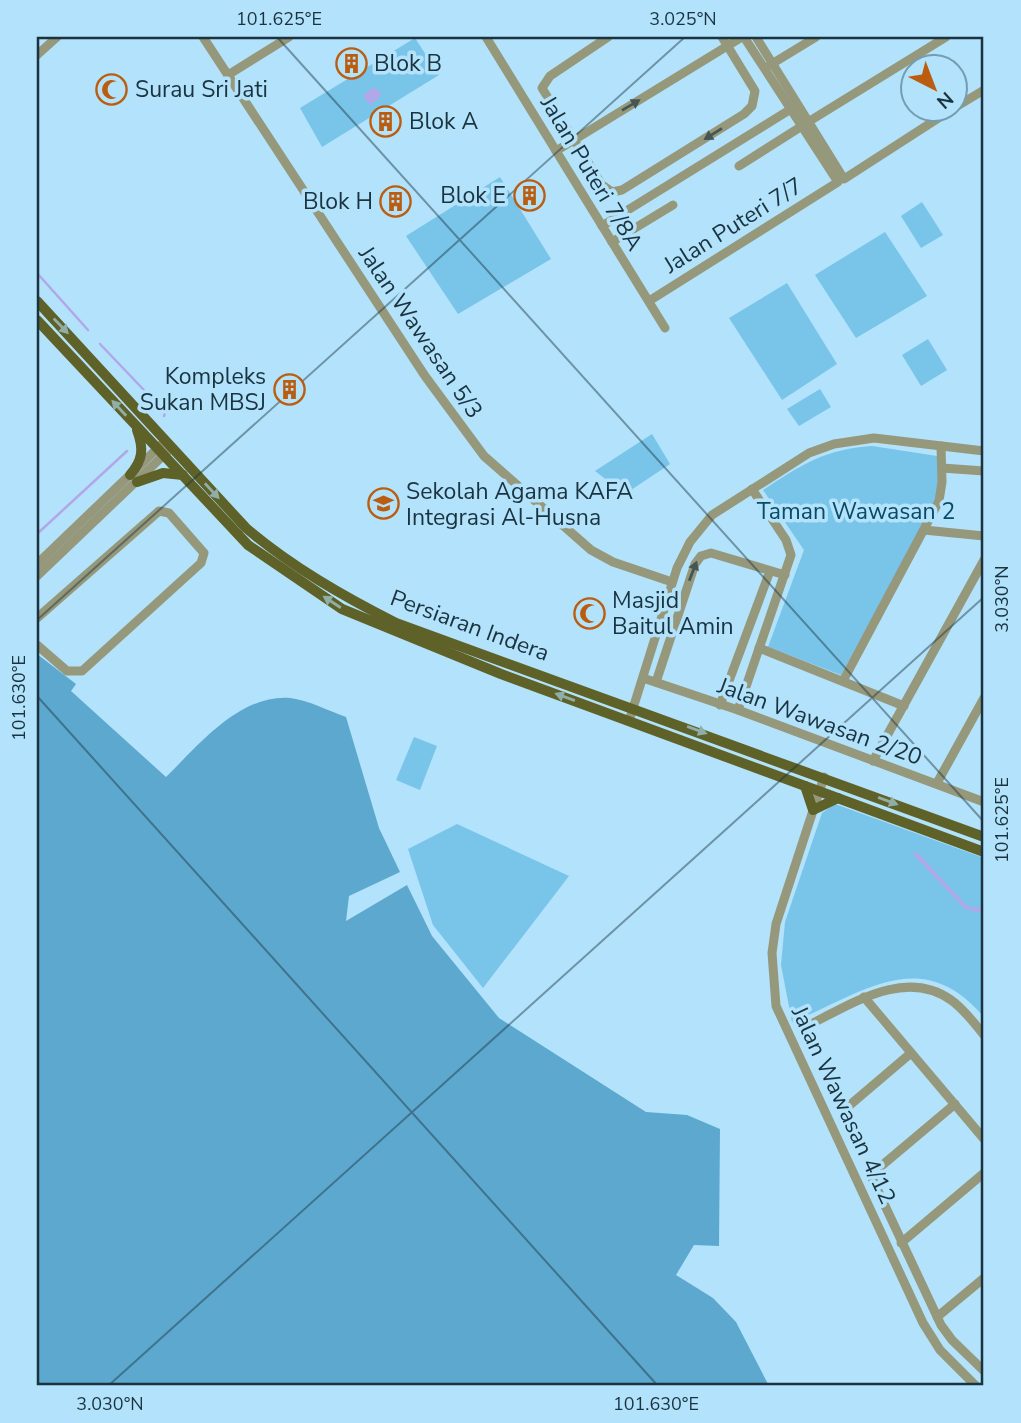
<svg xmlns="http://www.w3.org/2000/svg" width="1021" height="1423" font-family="'Nunito Sans',sans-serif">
<rect width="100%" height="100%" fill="#b2e2fc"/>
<!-- green -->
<g fill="#79c4e9">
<path d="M 415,38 L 439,75 L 322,147 L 300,108 Z"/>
<path d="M 500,177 L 551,259 L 458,314 L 406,236 Z"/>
<path d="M 922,202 L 943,235 L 921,248 L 901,216 Z"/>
<path d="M 885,232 L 927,296 L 856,338 L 815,275 Z"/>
<path d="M 787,283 L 837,364 L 782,400 L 729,318 Z"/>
<path d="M 928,339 L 947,370 L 921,386 L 902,355 Z"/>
<path d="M 820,389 L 831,407 L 799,426 L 787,409 Z"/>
<path d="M 652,434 L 670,464 L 625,494 L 595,471 Z"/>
<path d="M 872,446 L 937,456 L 940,481 L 936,500 L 841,675 L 768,647 L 804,550 L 763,490 C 801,465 825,449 872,446 Z"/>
<path d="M 414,737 L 437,746 L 420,790 L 396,780 Z"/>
<path d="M 835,804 L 984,858 L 984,1017 C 921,943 863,993 792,1022 L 781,965 L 785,922 L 822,813 Z"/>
<path d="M 457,824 L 569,876 L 483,988 L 433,925 L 408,849 Z"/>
</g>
<!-- forest -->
<path fill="#5da8ce" d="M 37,654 L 76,684 L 71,691 L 166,777 C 198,746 239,694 290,698 C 308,700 329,711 346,717 L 379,828 L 400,872 L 349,896 L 346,921 L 407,885 L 432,936 L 499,1018 L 646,1112 L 687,1115 L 720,1129 L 719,1246 L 694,1245 L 676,1275 L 713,1298 L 736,1322 L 769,1386 L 37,1386 Z"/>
<!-- water -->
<g fill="#b2a7e8">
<path d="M 372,88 L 379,90 L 381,96 L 370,105 L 363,96 Z"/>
<path d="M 916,851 L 965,904 L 974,908 L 984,906 L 984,910 L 975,912 L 964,908 L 913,854 Z"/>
</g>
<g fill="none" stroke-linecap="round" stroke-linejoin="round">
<!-- stream -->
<g stroke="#b2a7e8" stroke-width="2.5">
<path d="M 37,273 L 88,330"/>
<path d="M 100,344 L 165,412 L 164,416"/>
<path d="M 37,534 L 127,451"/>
</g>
<!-- minor -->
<g stroke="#96987b" stroke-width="9">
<path d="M 203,37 L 425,376 L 484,456 L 591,550 L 613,562 L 672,582"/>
<path d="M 486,37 L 665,328"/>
<path d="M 608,37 L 550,76 L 542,88 L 602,185 L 612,192 L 622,190 L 744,114 L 752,106 L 755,91 L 722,37"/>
<path d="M 756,37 L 844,179 L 954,108"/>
<path d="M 37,55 L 57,37"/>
<path d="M 770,65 L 816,37"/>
<path d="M 228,75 L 289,37"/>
<path d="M 954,108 L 984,90"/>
<path d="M 808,122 L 946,37"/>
<path d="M 556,151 L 742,37"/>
<path d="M 739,166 L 802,126"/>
<path d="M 602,226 L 791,109"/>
<path d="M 612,242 L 673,205"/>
<path d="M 649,301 L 838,182 L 744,37"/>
<path d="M 942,468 L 984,471"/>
<path d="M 924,530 L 984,536"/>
<path d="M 37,564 L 162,444"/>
<path d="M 37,576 L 168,451"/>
<path d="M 37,618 L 159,511 L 169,513 L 204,553 L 201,563 L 82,671 L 67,671 L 37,645"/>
<path d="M 759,648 L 904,706"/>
<path d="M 643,678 L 738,710 L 984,802"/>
<path d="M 843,681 L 939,501 L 942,482 L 941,446"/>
<path d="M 656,682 L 695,564 L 701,556 L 711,553 L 785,575"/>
<path d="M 720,705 L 770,571"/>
<path d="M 738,710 L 791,555 L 786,540 L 752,489"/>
<path d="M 629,721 L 677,568 L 690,542 L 712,515 L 809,453 L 834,444 L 874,438 L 984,451"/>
<path d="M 873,761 L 984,560"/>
<path d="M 824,777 L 776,924 L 772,953 L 776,1006 L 923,1323 L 940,1350 L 976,1386"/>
<path d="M 937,783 L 984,698"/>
<path d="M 864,997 L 984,1139"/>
<path d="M 813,1023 C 853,1003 906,968 951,1000 C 964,1009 974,1023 984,1035"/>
<path d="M 955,1104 L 873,1173 L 872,1178 L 941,1325 L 952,1340 L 984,1371"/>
<path d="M 844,1110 L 911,1053"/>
<path d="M 901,1243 L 984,1173"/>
<path d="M 937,1317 L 984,1278"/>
</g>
<!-- major -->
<g stroke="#5e6128" stroke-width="10">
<path d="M 37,301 L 246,528 C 292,567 343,596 396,623 L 984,837"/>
<path d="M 37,320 L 248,545 L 342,609 L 501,674 L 984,852"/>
<path d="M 130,475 C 143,460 144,449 137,430"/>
<path d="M 137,482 L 163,473 L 183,475"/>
<path d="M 805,786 L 813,810 L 838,798"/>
</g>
</g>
<!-- one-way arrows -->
<defs><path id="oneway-solid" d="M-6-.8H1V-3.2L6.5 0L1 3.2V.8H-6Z" transform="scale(1.75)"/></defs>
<g fill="#455654">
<use href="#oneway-solid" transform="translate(631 105) rotate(-31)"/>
<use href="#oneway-solid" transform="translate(713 134) rotate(148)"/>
<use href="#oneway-solid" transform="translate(693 571) rotate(-69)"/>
</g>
<g fill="#90aea7">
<use href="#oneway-solid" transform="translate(61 326) rotate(46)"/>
<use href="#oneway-solid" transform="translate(119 408) rotate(-133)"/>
<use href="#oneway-solid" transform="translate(212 491) rotate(47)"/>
<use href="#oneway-solid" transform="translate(332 602) rotate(-147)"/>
<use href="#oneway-solid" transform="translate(565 697) rotate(-160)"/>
<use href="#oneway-solid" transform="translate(697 730) rotate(20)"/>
<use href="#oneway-solid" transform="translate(888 801) rotate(20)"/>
</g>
<!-- ticks -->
<path fill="none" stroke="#1a333f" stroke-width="2" stroke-opacity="0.45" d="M 277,37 L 984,822M 37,620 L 685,37M 37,696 L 658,1386M 108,1386 L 984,597"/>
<!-- icons -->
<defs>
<symbol id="building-ring" viewBox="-11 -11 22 22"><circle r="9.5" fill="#b2e2fc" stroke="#bb5d11" stroke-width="1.5"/><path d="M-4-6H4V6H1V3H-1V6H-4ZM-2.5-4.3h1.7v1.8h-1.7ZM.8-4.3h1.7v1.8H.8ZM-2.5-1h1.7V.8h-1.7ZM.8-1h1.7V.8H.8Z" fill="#bb5d11"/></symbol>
<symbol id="mosque-ring" viewBox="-11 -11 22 22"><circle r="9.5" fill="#b2e2fc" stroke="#bb5d11" stroke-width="1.5"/><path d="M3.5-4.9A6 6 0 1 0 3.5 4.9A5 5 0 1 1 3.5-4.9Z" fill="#bb5d11"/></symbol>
<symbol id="school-ring" viewBox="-11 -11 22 22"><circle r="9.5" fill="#b2e2fc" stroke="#bb5d11" stroke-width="1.5"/><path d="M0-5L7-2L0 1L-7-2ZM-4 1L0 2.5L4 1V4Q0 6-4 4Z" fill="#bb5d11"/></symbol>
</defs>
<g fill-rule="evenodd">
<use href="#building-ring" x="334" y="46" width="35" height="35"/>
<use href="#mosque-ring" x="94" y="72" width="35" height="35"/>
<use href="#building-ring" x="368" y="104" width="35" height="35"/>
<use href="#building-ring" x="512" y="178" width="35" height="35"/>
<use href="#building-ring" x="378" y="184" width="35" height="35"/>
<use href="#building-ring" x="272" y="372" width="35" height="35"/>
<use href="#school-ring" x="366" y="486" width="35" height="35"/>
<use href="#mosque-ring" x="572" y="596" width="35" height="35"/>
</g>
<g text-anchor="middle" stroke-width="7" stroke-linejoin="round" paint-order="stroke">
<!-- poi labels -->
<g font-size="23" fill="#1a333f" stroke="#b2e2fc" text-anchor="start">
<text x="374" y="71">Blok B</text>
<text x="135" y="97">Surau Sri Jati</text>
<text x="409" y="129">Blok A</text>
<text x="506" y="203" text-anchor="end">Blok E</text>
<text x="373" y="209" text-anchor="end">Blok H</text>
<text x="266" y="384" text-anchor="end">Kompleks<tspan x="266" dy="26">Sukan MBSJ</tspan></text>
<text x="406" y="499">Sekolah Agama KAFA<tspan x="406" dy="26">Integrasi Al-Husna</tspan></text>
<text x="612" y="608">Masjid<tspan x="612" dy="26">Baitul Amin</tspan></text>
</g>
<!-- street labels -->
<g font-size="23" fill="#1a333f" stroke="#b2e2fc">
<text transform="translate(592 173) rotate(59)" y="8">Jalan Puteri 7/8A</text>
<text transform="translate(733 225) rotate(-32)" y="8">Jalan Puteri 7/7</text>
<text transform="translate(421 332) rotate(56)" y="8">Jalan Wawasan 5/3</text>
<text transform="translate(470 625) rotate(20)" y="8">Persiaran Indera</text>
<text transform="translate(820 721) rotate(20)" y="8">Jalan Wawasan 2/20</text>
<text transform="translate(844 1105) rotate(65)" y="8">Jalan Wawasan 4/12</text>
</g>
<!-- park labels -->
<g font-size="23" fill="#0b4a64" stroke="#b2e2fc">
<text x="856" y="519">Taman Wawasan 2</text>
</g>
</g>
<!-- border -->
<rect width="1021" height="1423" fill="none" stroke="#b2e2fc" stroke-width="77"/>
<!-- north arrow -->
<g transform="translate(934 88) rotate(138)"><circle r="33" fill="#b2e2fc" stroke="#759cb0" stroke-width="2"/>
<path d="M0-5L12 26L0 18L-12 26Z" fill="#bb5d11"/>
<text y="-10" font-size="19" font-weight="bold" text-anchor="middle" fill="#1a333f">N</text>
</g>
<rect x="38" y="38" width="944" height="1346" fill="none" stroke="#1a333f" stroke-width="2.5"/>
<g font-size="18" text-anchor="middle" fill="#1a333f">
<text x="279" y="25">101.625°E</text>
<text x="683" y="25">3.025°N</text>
<text transform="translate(1002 599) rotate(-90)" y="6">3.030°N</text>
<text transform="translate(19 698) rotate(-90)" y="6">101.630°E</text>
<text transform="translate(1002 820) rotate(-90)" y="6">101.625°E</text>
<text x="110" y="1410">3.030°N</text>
<text x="656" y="1410">101.630°E</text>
</g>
</svg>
